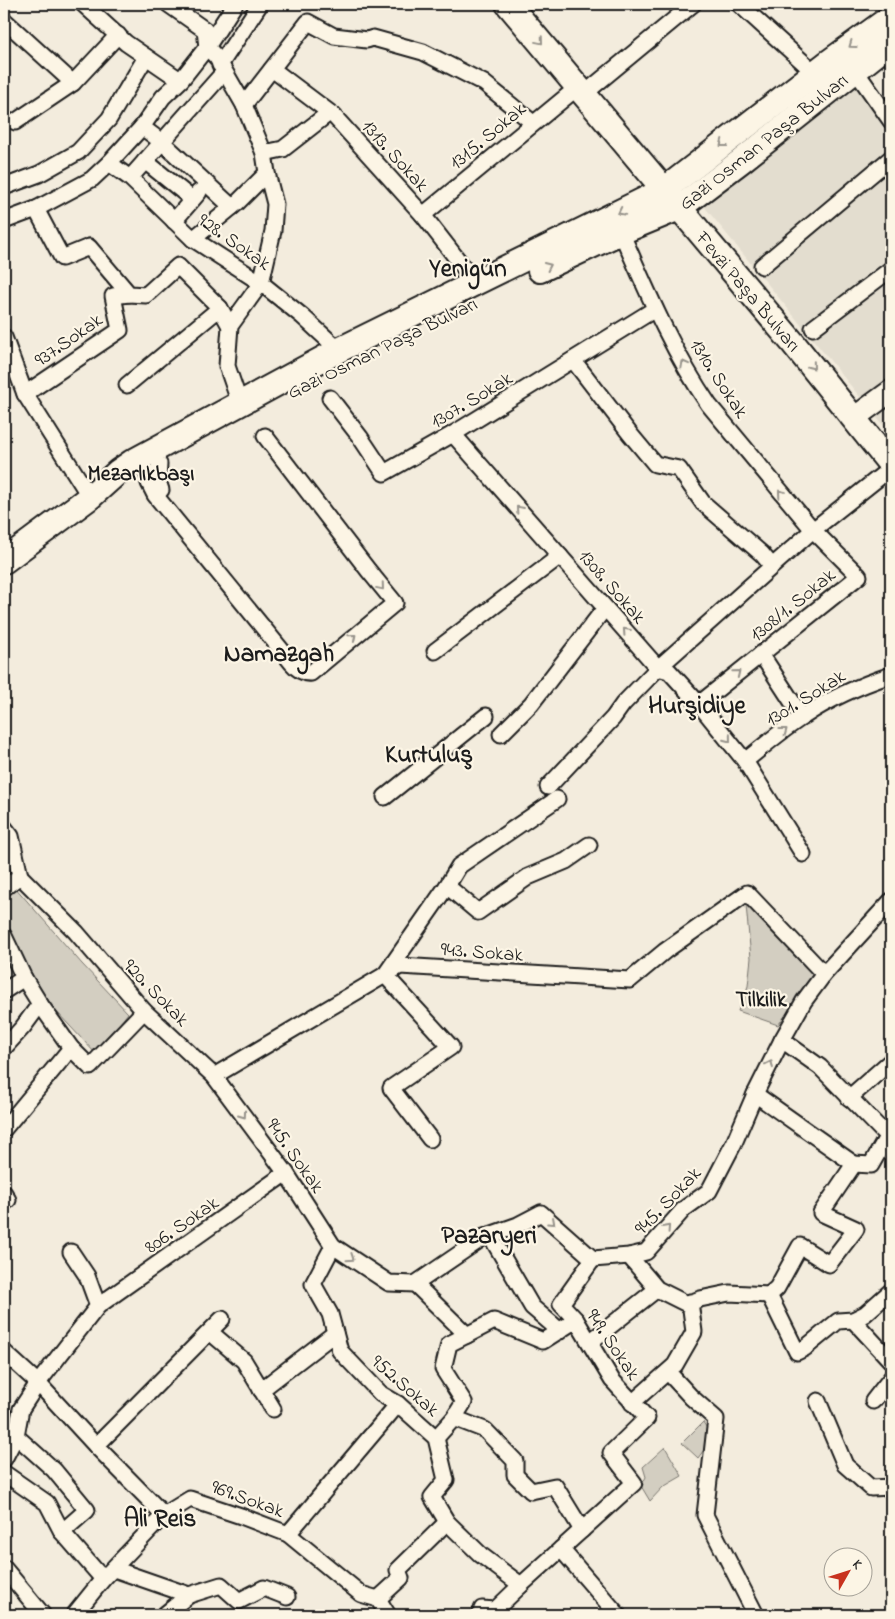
<svg xmlns="http://www.w3.org/2000/svg" width="895" height="1619" font-family="'Indie Flower',sans-serif">
<rect width="100%" height="100%" fill="#f3ecdd"/>
<filter id="ink" filterUnits="userSpaceOnUse"><feTurbulence type="fractalNoise" baseFrequency=".02" numOctaves="2"/><feDisplacementMap in="SourceGraphic" scale="10" xChannelSelector="R" yChannelSelector="G"/><feConvolveMatrix kernelMatrix="1 2 1 2 8 2 1 2 1" color-interpolation-filters="sRGB"/></filter>
<g filter="url(#ink)">
<!-- built -->
<path fill="#e3ddcf" d="M 867,75 L 891,111 L 891,435 L 703,205 Z"/>
<!-- green -->
<g fill="#d3cec1" stroke="#78756e">
<path d="M 14,886 L 82,964 L 128,1013 L 96,1054 L 29,982 L 4,933 L 4,892 Z"/>
<path d="M 746,905 L 817,975 L 778,1025 L 738,1011 L 748,986 L 751,958 Z"/>
<path d="M 703,1422 L 708,1430 L 709,1443 L 698,1458 L 682,1443 Z"/>
<path d="M 665,1447 L 682,1476 L 663,1487 L 650,1501 L 641,1486 L 646,1477 L 643,1467 Z"/>
</g>
<g fill="none" stroke-linecap="round" stroke-linejoin="round">
<defs>
<g id="street">
<path d="M 83,4 L 126,43 L 180,80"/>
<path d="M 168,4 L 205,30 L 207,47"/>
<path d="M 739,4 L 815,73"/>
<path d="M 4,20 L 73,83"/>
<path d="M 207,47 L 217,58 L 244,105 L 264,153 L 267,173 L 275,204 L 273,231 L 261,283 L 230,326 L 227,366 L 240,404"/>
<path d="M 220,65 L 260,4"/>
<path d="M 272,69 L 333,115 L 423,215 L 475,282"/>
<path d="M 855,70 L 891,121"/>
<path d="M 584,94 L 693,4"/>
<path d="M 244,105 L 308,22 L 334,36 L 367,40 L 373,38 L 423,52 L 484,83 L 533,123"/>
<path d="M 15,122 L 73,83 L 118,35"/>
<path d="M 142,127 L 162,142 L 232,207"/>
<path d="M 264,153 L 283,149 L 329,113"/>
<path d="M 145,161 L 192,199"/>
<path d="M 109,163 L 130,178 L 193,239 L 261,283 L 302,316 L 339,350"/>
<path d="M 130,178 L 224,72"/>
<path d="M 4,187 L 39,174 L 78,152 L 109,119 L 146,57"/>
<path d="M 36,209 L 62,258 L 89,247 L 129,294 L 146,295 L 178,266 L 220,308 L 230,326"/>
<path d="M 423,215 L 578,87"/>
<path d="M 4,221 L 36,209 L 92,179 L 109,163 L 142,127 L 163,97 L 181,80 L 207,47 L 235,4"/>
<path d="M 174,221 L 199,192"/>
<path d="M 621,232 C 647,291 672,351 709,405 L 813,530 L 859,576 L 699,704"/>
<path d="M 193,239 L 237,203 L 267,173"/>
<path d="M 762,266 L 891,158"/>
<path d="M 813,328 L 891,269"/>
<path d="M 4,337 L 25,394 L 90,497"/>
<path d="M 573,360 L 630,434 L 655,464 L 679,469 L 703,503 L 762,554 L 772,566"/>
<path d="M 127,385 L 220,308"/>
<path d="M 25,394 L 120,330 L 113,296 L 129,294"/>
<path d="M 330,398 L 360,437 L 384,473 L 453,434 L 655,309"/>
<path d="M 453,434 L 658,668 L 669,671 L 699,704 L 745,761 L 803,854"/>
<path d="M 159,464 L 158,481 L 161,490"/>
<path d="M 146,471 L 149,483 L 155,495 L 292,663 C 297,669 303,674 311,673 L 395,603 L 368,570 L 265,436"/>
<path d="M 435,651 L 560,556"/>
<path d="M 761,654 L 802,717"/>
<path d="M 501,734 L 531,704 L 605,608"/>
<path d="M 745,761 C 764,746 783,729 804,716 C 831,698 861,685 891,675"/>
<path d="M 548,787 L 613,718 L 623,704 L 658,668 L 813,530 L 891,468"/>
<path d="M 385,797 L 486,716"/>
<path d="M 4,827 L 11,836 L 20,876"/>
<path d="M 447,886 L 478,912 L 528,877 L 566,861 L 589,845"/>
<path d="M 4,888 L 20,876 L 76,932 L 144,1011 L 214,1076 L 286,1173 L 333,1246 L 389,1283 L 415,1284 L 484,1237 L 518,1225 L 541,1213 L 593,1259 L 629,1256 L 646,1252 L 684,1209 L 709,1191 L 734,1143 L 755,1094 L 782,1040 L 804,1001 L 824,974 L 891,901"/>
<path d="M 4,936 L 24,978 L 40,1004 L 23,1027 L 4,1048"/>
<path d="M 4,991 L 24,978"/>
<path d="M 40,1004 L 71,1048 L 90,1067 L 144,1011"/>
<path d="M 782,1040 L 820,1067 L 891,1140"/>
<path d="M 214,1076 L 400,966 L 630,980 L 665,951 L 747,893 L 824,974"/>
<path d="M 849,1098 L 891,1061"/>
<path d="M 4,1129 L 71,1048"/>
<path d="M 430,1139 L 391,1088 L 451,1047 L 385,975 L 447,886 L 459,866 L 557,799"/>
<path d="M 854,1164 L 871,1165 L 887,1137"/>
<path d="M 4,1193 L 8,1200 L 4,1203"/>
<path d="M 490,1235 L 532,1307 L 560,1331"/>
<path d="M 333,1246 L 313,1284 L 330,1314 L 340,1351 L 381,1394 L 398,1404 L 436,1438 L 446,1480 L 432,1497 L 447,1522 L 481,1555 L 521,1585"/>
<path d="M 71,1252 L 87,1276 L 98,1306"/>
<path d="M 629,1256 L 657,1289 L 687,1304 L 700,1299 L 729,1293 L 769,1295 L 777,1288 L 800,1246 L 829,1264 L 856,1229 L 821,1213 L 854,1164 L 755,1094"/>
<path d="M 415,1284 L 467,1335 L 494,1321 L 543,1341 L 576,1320"/>
<path d="M 769,1295 L 797,1352 L 805,1348 L 838,1321 L 853,1320 L 865,1314 L 891,1291"/>
<path d="M 853,1320 L 891,1361"/>
<path d="M 210,1332 L 244,1361 L 273,1409"/>
<path d="M 590,1342 L 657,1289"/>
<path d="M 4,1352 L 38,1383 L 96,1446 L 164,1515"/>
<path d="M 668,1372 L 691,1397 L 716,1419 L 705,1515 L 756,1615"/>
<path d="M 261,1390 L 335,1333"/>
<path d="M 818,1401 L 845,1465 L 871,1488 L 891,1487"/>
<path d="M 873,1401 L 891,1378"/>
<path d="M 632,1403 L 675,1365 L 694,1332 L 690,1302"/>
<path d="M 454,1418 L 485,1430 L 515,1461 L 515,1475 L 531,1491 L 555,1486 L 582,1530"/>
<path d="M 16,1436 L 54,1470 L 87,1510 L 62,1532"/>
<path d="M 436,1438 L 454,1418 L 464,1402 L 443,1369 L 449,1344 L 467,1335"/>
<path d="M 96,1446 L 222,1319"/>
<path d="M 4,1459 L 16,1436 L 21,1409 L 38,1383 L 98,1306 L 286,1173"/>
<path d="M 4,1473 L 47,1503 L 62,1532 L 103,1579"/>
<path d="M 288,1534 L 398,1404"/>
<path d="M 561,1549 L 618,1615"/>
<path d="M 4,1568 L 43,1615"/>
<path d="M 114,1569 L 189,1595 L 221,1585 L 239,1601 L 264,1588 L 287,1597"/>
<path d="M 378,1599 L 401,1578 L 398,1570 L 447,1522"/>
<path d="M 74,1615 L 103,1579 L 164,1515 L 190,1499 L 241,1516 L 288,1534 L 361,1594 L 378,1599 L 388,1615"/>
<path d="M 164,1615 L 189,1595"/>
<path d="M 480,1615 L 482,1609 L 495,1610 L 521,1585 L 634,1483 L 611,1453 L 647,1418 L 612,1380 L 576,1320 L 561,1304 L 593,1259"/>
</g>
<path id="secondary" d="M 854,418 L 891,391"/>
<g id="primary">
<path d="M 508,4 L 793,343 L 891,465"/>
<path d="M 540,270 L 621,232 L 679,208 L 741,161 L 891,42"/>
<path d="M 4,561 L 90,497 L 119,471 L 132,462 L 339,350 L 664,190 L 829,62 L 891,17"/>
</g>
</defs>
<!-- street casing -->
<use href="#street" stroke="#1c1c1c" stroke-width="19"/>
<!-- secondary casing -->
<use href="#secondary" stroke="#1c1c1c" stroke-width="25"/>
<!-- primary casing -->
<use href="#primary" stroke="#1c1c1c" stroke-width="28"/>
<!-- street -->
<use href="#street" stroke="#fcf5e5" stroke-width="15"/>
<!-- secondary -->
<use href="#secondary" stroke="#fcf5e5" stroke-width="21"/>
<!-- primary -->
<use href="#primary" stroke="#fcf5e5" stroke-width="24"/>
</g>
<!-- one-way arrows -->
<defs><path id="oneway-chevron" d="M-2-3.5L2.5 0L-2 3.5" fill="none" stroke-width="1.6" stroke-linecap="round" stroke-linejoin="round" transform="scale(1.25)"/></defs>
<g stroke="#97938b">
<use href="#oneway-chevron" transform="translate(540 41) rotate(50)"/>
<use href="#oneway-chevron" transform="translate(852 45) rotate(144)"/>
<use href="#oneway-chevron" transform="translate(723 144) rotate(142)"/>
<use href="#oneway-chevron" transform="translate(621 212) rotate(153)"/>
<use href="#oneway-chevron" transform="translate(548 266) rotate(-25)"/>
<use href="#oneway-chevron" transform="translate(684 364) rotate(-118)"/>
<use href="#oneway-chevron" transform="translate(812 366) rotate(51)"/>
<use href="#oneway-chevron" transform="translate(781 493) rotate(-130)"/>
<use href="#oneway-chevron" transform="translate(519 509) rotate(-131)"/>
<use href="#oneway-chevron" transform="translate(381 587) rotate(50)"/>
<use href="#oneway-chevron" transform="translate(626 631) rotate(-132)"/>
<use href="#oneway-chevron" transform="translate(353 637) rotate(-40)"/>
<use href="#oneway-chevron" transform="translate(737 673) rotate(-39)"/>
<use href="#oneway-chevron" transform="translate(784 731) rotate(-37)"/>
<use href="#oneway-chevron" transform="translate(728 739) rotate(51)"/>
<use href="#oneway-chevron" transform="translate(770 1064) rotate(-64)"/>
<use href="#oneway-chevron" transform="translate(243 1115) rotate(54)"/>
<use href="#oneway-chevron" transform="translate(552 1222) rotate(42)"/>
<use href="#oneway-chevron" transform="translate(667 1228) rotate(-48)"/>
<use href="#oneway-chevron" transform="translate(351 1258) rotate(34)"/>
</g>
</g>
<g text-anchor="middle" stroke-width="4.5" stroke-linejoin="round" paint-order="stroke">
<!-- street labels -->
<g font-size="20" fill="#1c1c1c" stroke="#fcf5e5">
<text transform="translate(487 135) rotate(-40)" y="7">1315. Sokak</text>
<text transform="translate(763 141) rotate(-38)" y="7">Gazi Osman Paşa Bulvarı</text>
<text transform="translate(396 155) rotate(48)" y="7">1313. Sokak</text>
<text transform="translate(235 241) rotate(35)" y="7">928. Sokak</text>
<text transform="translate(749 291) rotate(50)" y="7">Fevzi Paşa Bulvarı</text>
<text transform="translate(68 339) rotate(-35)" y="7">937.Sokak</text>
<text transform="translate(382 347) rotate(-26)" y="7">Gazi Osman Paşa Bulvarı</text>
<text transform="translate(720 378) rotate(57)" y="7">1310. Sokak</text>
<text transform="translate(471 399) rotate(-31)" y="7">1307. Sokak</text>
<text transform="translate(613 586) rotate(49)" y="7">1308. Sokak</text>
<text transform="translate(792 604) rotate(-39)" y="7">1308/1. Sokak</text>
<text transform="translate(805 697) rotate(-32)" y="7">1301. Sokak</text>
<text transform="translate(482 951) rotate(4)" y="7">943. Sokak</text>
<text transform="translate(157 992) rotate(46)" y="7">920. Sokak</text>
<text transform="translate(296 1155) rotate(55)" y="7">945. Sokak</text>
<text transform="translate(667 1200) rotate(-46)" y="7">945. Sokak</text>
<text transform="translate(181 1224) rotate(-35)" y="7">806. Sokak</text>
<text transform="translate(614 1344) rotate(56)" y="7">949. Sokak</text>
<text transform="translate(406 1385) rotate(41)" y="7">952.Sokak</text>
<text transform="translate(248 1498) rotate(20)" y="7">969.Sokak</text>
</g>
<!-- quarter labels -->
<g font-size="22" font-weight="bold" fill="#1c1c1c" stroke="#fcf5e5">
<text x="141" y="480">Mezarlıkbaşı</text>
<text x="761" y="1006">Tilkilik</text>
</g>
<!-- district labels -->
<g font-size="25" font-weight="bold" fill="#1c1c1c" stroke="#fcf5e5">
<text x="468" y="276">Yenigün</text>
<text x="279" y="661">Namazgah</text>
<text x="697" y="713">Hurşidiye</text>
<text x="429" y="762">Kurtuluş</text>
<text x="489" y="1243">Pazaryeri</text>
<text x="160" y="1526">Ali Reis</text>
</g>
</g>
<!-- margin -->
<rect width="895" height="1619" fill="none" stroke="#fcf5e5" stroke-width="20"/>
<rect x="10" y="10" width="875" height="1599" fill="none" stroke="#1c1c1c" stroke-width="2" filter="url(#ink)"/>
<!-- north arrow -->
<g transform="translate(848 1572) rotate(51)"><circle r="24" fill="#fcf5e5" stroke="#a29e95"/>
<path d="M0-4L9 19L0 12L-9 19Z" fill="#c8321e"/>
<text y="-8" font-size="14" font-weight="bold" text-anchor="middle" fill="#1c1c1c">K</text>
</g>
</svg>
